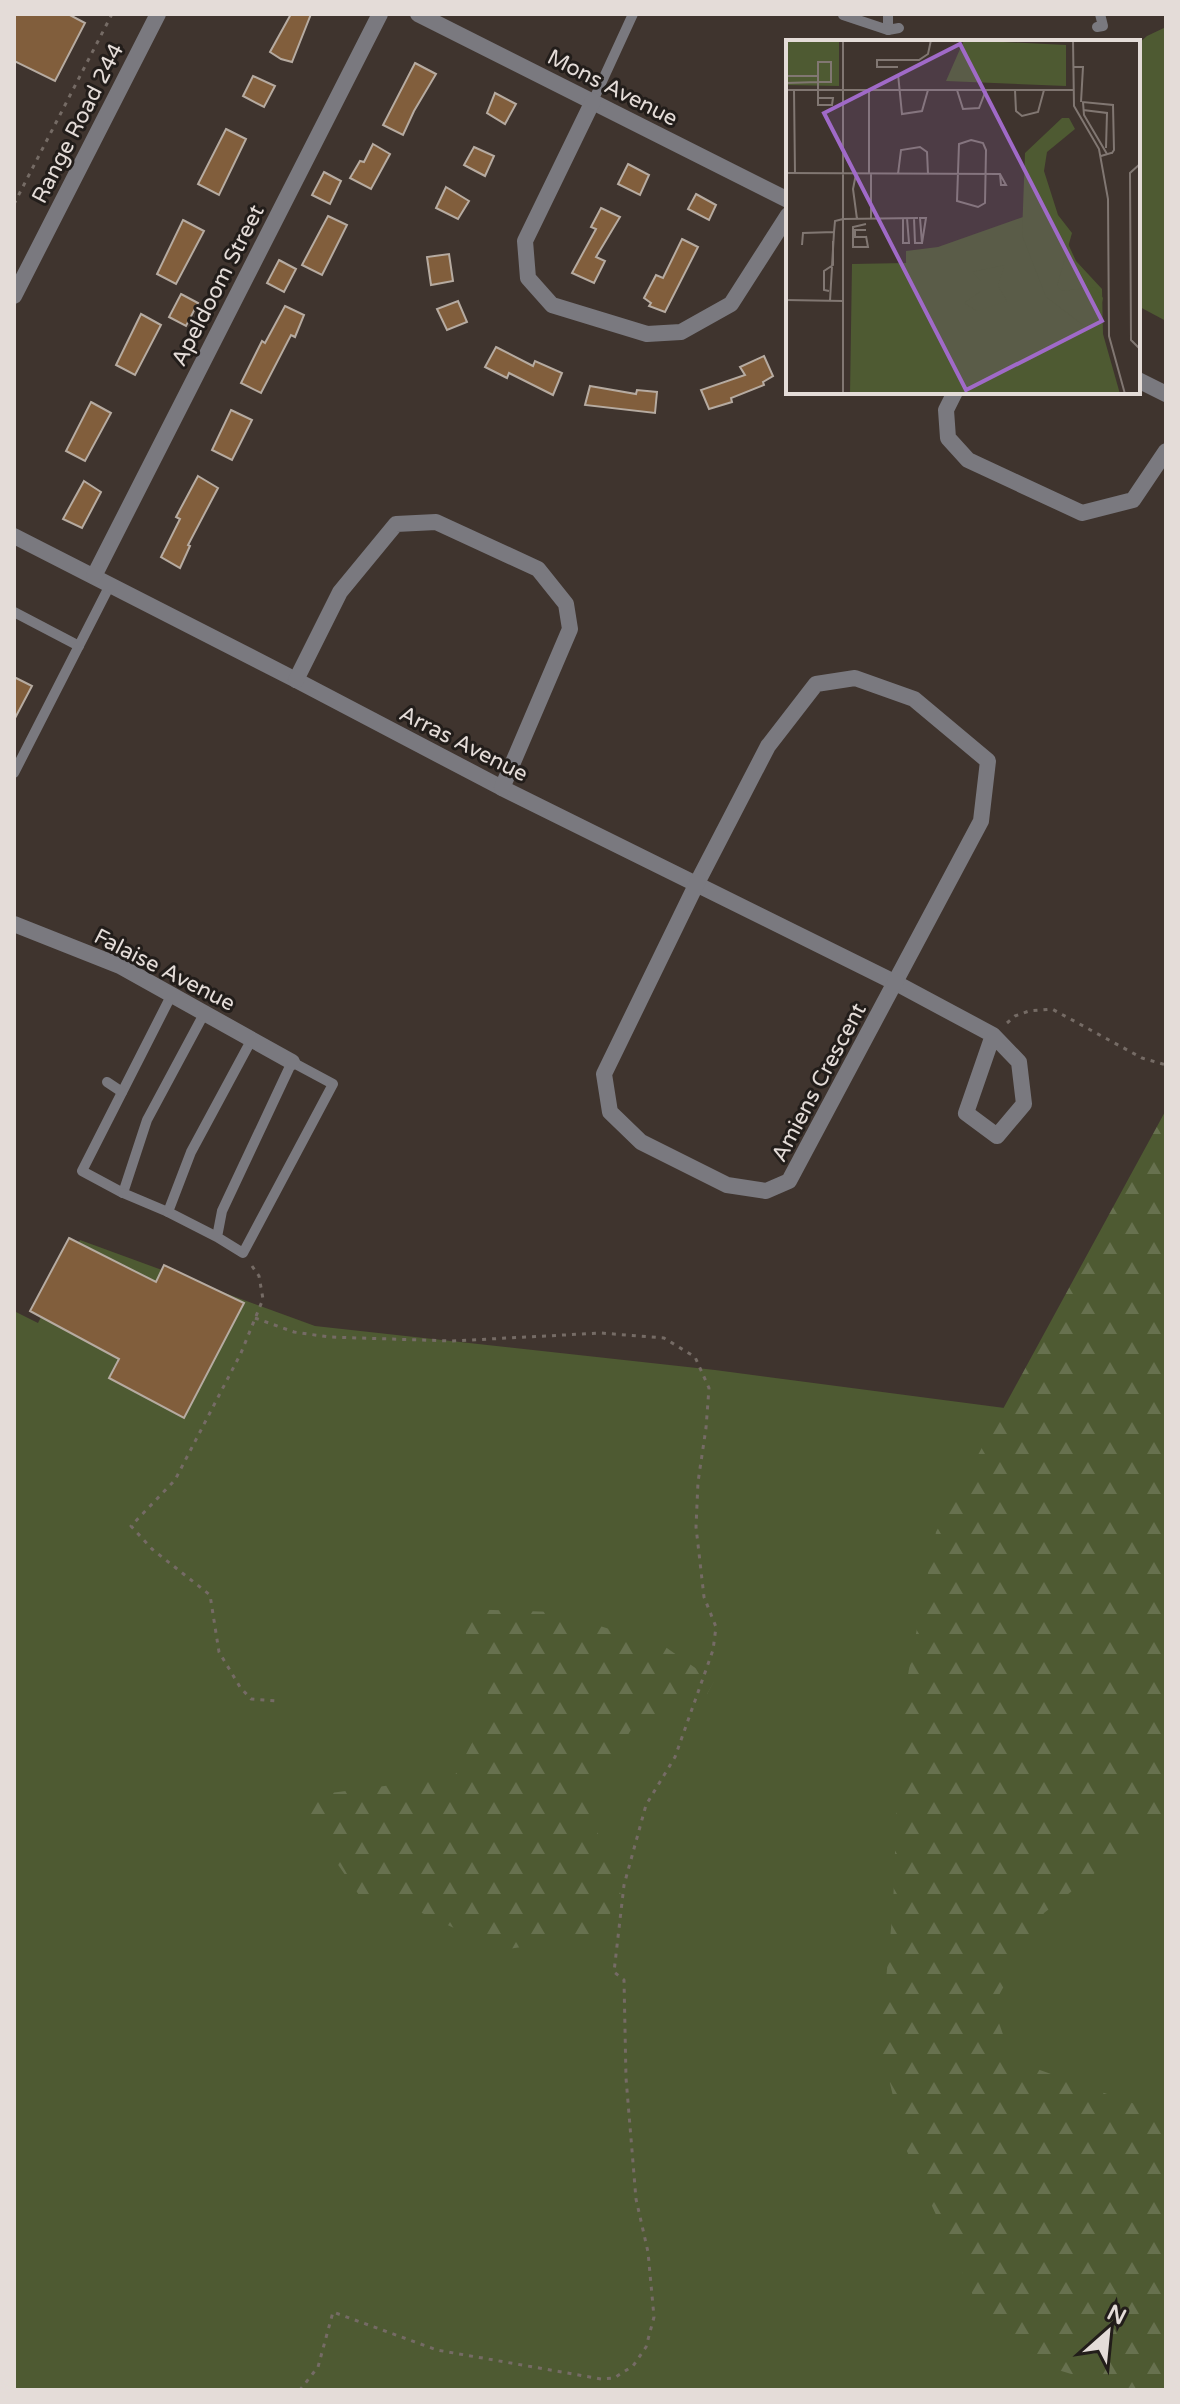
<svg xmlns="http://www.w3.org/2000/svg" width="1180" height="2404" font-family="'Varela Round',sans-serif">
<defs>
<pattern id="forest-firs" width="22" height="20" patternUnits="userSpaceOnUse" patternTransform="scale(2)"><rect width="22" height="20" fill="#4e5a32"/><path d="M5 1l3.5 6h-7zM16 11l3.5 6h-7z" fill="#67714f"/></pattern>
</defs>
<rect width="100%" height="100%" fill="#3f342e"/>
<!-- green -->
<g fill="#4e5a32">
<path d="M 1166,27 L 1166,321 L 1138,306 L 1138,44 L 1147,36 Z"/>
<path d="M 80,1240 L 315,1326 L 715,1370 L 1166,1429 L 1166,2390 L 14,2390 L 14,1311 L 38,1323 Z"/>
</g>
<!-- forest -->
<g fill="url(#forest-firs)">
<path d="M 1166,1110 L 1166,1817 L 1044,1913 L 993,2006 L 1012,2060 L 1166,2115 L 1166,2390 L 1124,2390 L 1035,2363 L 976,2302 L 905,2147 L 880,2041 L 893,1908 L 900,1715 L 936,1532 Z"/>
<path d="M 457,1609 L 555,1612 L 664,1646 L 714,1681 L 706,1696 L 632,1728 L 587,1804 L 621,1895 L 597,1936 L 501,1950 L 392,1899 L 359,1895 L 292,1798 L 454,1777 L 492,1705 Z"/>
</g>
<!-- building -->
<g fill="#815e3c" stroke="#b6aba1" stroke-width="2">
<path d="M 14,14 L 68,14 L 85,23 L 55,81 L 14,61 Z"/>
<path d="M 291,14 L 311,14 L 292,62 L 281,59 L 270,52 Z"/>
<path d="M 415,63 L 436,74 L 414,111 L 403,135 L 383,125 Z"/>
<path d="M 253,76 L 275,86 L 264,107 L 243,96 Z"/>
<path d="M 495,93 L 516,104 L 505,124 L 487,113 Z"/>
<path d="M 226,129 L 246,139 L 219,195 L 198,184 Z"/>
<path d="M 373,144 L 390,154 L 371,189 L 350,178 L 360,161 L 364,162 Z"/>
<path d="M 474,147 L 494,156 L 485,176 L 464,165 Z"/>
<path d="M 628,164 L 649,175 L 640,195 L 618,184 Z"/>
<path d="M 324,172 L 341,181 L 330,204 L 312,195 Z"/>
<path d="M 446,187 L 469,201 L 458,219 L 436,208 Z"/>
<path d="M 696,194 L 716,205 L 709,220 L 688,209 Z"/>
<path d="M 601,208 L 620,217 L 596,257 L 605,261 L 594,283 L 572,273 L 596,229 L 591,227 Z"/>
<path d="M 328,216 L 347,225 L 322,275 L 302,265 Z"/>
<path d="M 183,220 L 204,231 L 176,284 L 157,274 Z"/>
<path d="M 682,239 L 698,247 L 665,312 L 649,306 L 651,303 L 644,298 L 656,275 L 663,278 Z"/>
<path d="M 449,254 L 453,281 L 431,285 L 427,257 Z"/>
<path d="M 279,260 L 296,269 L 284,292 L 267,283 Z"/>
<path d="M 181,294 L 198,303 L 186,326 L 169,317 Z"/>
<path d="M 458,301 L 467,322 L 447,330 L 437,309 Z"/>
<path d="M 285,306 L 304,315 L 295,337 L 291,335 L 261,393 L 241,383 L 262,341 L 265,343 Z"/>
<path d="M 141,314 L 161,325 L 135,375 L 116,365 Z"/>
<path d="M 496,347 L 533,366 L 535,361 L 562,373 L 553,395 L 509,373 L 507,378 L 485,367 Z"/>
<path d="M 764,356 L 773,376 L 763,382 L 764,385 L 731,398 L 732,402 L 709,409 L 701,390 L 745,375 L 740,367 Z"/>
<path d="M 590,386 L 636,394 L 637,390 L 657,392 L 655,413 L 585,405 Z"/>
<path d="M 91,402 L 111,413 L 85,461 L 66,451 Z"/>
<path d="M 231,410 L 252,420 L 232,460 L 212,450 Z"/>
<path d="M 198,476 L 218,488 L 188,545 L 190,546 L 180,568 L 161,557 L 180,519 L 176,517 Z"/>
<path d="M 84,481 L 101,492 L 82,528 L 63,519 Z"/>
<path d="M 14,677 L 32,686 L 14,720 Z"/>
<path d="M 69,1238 L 156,1282 L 164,1265 L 244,1303 L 184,1418 L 109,1378 L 119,1359 L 30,1311 Z"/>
</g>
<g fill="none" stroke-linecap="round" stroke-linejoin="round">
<!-- path -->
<g stroke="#756b65" stroke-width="3" stroke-dasharray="4 6" stroke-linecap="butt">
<path d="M 14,204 L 112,14"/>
<path d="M 1007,1023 L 1015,1016 L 1029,1011 L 1052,1009 L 1142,1058 L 1166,1065"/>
<path d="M 252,1266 L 259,1276 L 263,1299 L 241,1353 L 175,1480 L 131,1526 L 152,1549 L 210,1595 L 219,1652 L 240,1687 L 251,1699 L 277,1701"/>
<path d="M 255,1318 L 294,1332 L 329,1337 L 452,1341 L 601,1333 L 664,1338 L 695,1357 L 709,1388 L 706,1428 L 698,1482 L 696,1527 L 704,1597 L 716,1627 L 713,1650 L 675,1757 L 646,1805 L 624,1885 L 614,1972 L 624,1980 L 626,2078 L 636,2199 L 648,2252 L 654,2317 L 646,2347 L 633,2366 L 614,2378 L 601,2379 L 437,2350 L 333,2312 L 318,2367 L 300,2390"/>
</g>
<!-- service -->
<g stroke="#7a797f" stroke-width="10">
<path d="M 888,14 L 888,30 L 899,28"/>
<path d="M 843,15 L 888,30"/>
<path d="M 1097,27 L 1103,26 L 1100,14"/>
<path d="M 593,101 L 633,14"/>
<path d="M 14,612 L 79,646"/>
<path d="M 14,773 L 110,585"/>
<path d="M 172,994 L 82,1171 L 123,1193 L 147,1120 L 205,1012"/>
<path d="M 107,1082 L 122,1092"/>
<path d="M 123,1193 L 168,1212"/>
<path d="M 217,1237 L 243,1253 L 333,1084 L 292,1062 L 222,1211 L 217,1237 L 168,1212 L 191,1152 L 252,1039"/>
</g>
<!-- minor -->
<g stroke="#7a797f" stroke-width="16">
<path d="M 418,14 L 788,200"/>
<path d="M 593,101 L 525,241 L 528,278 L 552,305 L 647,334 L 681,332 L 731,304 L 788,215"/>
<path d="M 1138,380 L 1166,394"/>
<path d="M 955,392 L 946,410 L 948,438 L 968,460 L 1082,513 L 1133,500 L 1166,451"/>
<path d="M 14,536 L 296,680 L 502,788 L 896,983 L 993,1035 L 1019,1062 L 1024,1104 L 997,1136 L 966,1113 L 993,1035"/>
<path d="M 94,576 L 380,14"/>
<path d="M 855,678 L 914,699 L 988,761 L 981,821 L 789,1181 L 766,1191 L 727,1185 L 641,1142 L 610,1112 L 604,1074 L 697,883 L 768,746 L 816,684 Z"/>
<path d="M 296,680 L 340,592 L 396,524 L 436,522 L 538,569 L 566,604 L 570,629 L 502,788"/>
<path d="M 14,924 L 120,966 L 292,1062"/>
</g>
<!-- tertiary -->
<path stroke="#7a797f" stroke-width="16" d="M 14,296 L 158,14"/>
</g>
<g text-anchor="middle" stroke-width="6" stroke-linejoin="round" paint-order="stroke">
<!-- street labels -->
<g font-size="22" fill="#e4dcd8" stroke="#221d1a">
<text transform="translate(613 87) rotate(27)" y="8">Mons Avenue</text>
<text transform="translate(77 123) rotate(-63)" y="8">Range Road 244</text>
<text transform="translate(217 285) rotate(-63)" y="8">Apeldoom Street</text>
<text transform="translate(464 743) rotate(27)" y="8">Arras Avenue</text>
<text transform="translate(165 969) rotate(27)" y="8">Falaise Avenue</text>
<text transform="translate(818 1082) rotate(-62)" y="8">Amiens Crescent</text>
</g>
</g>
<!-- overview -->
<g transform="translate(786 40)">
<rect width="354" height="354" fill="#3f342e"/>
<path d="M 0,0 L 53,0 L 53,46 L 0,45 ZM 178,0 L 280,5 L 280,46 L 160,41 ZM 265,167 L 290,221 L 316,249 L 317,294 L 334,354 L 64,354 L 66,224 L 120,223 L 120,211 L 152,207 Z" fill="#4e5a32"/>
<path d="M 276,78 L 283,78 L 289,89 L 261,112 L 258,131 L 272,175 L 286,193 L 271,246 L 276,251 L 309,247 L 317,258 L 312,282 L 297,285 L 260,257 L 236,195 L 239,113 ZM 219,225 L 212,246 L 221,261 L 191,271 L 178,263 L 195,251 L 195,241 L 186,232 Z" fill="#4e5a32"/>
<path fill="none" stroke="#817772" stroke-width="2" d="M 287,0 L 288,66 L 313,109 L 322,159 L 323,296 L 339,354M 112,27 L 91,27 L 91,20 L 133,20 L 142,14 L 145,0M 287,27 L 297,27 L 295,62M 112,34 L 116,74 L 136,71 L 142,50M 0,36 L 32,36M 0,43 L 32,42 L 45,42 L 45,22 L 32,22 L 32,65 L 46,65 L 47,58 L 32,58M 0,50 L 287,50M 8,50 L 9,133M 83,50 L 83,134M 171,50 L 177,69 L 193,68 L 200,50M 229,50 L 230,71 L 236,76 L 252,72 L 258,50M 297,70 L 321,73 L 320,108M 185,100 L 197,103 L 200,110 L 199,163 L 192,167 L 171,161 L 173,104 ZM 315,116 L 325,113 L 326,113 L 328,110 L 327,65 L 297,62 L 298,75 L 321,114M 354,124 L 344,133 L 345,300 L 354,309M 0,133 L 214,134 L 220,145 L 215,145 L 214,134M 70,134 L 67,149 L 71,179M 112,134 L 115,110 L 134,107 L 141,112 L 142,134M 117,178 L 117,203 L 123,203 L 121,178M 128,178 L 129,203 L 136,203 L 134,178 L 140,178 L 136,203M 57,179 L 132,178M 85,179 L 85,134M 80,196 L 82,207 L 67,207 L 67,187 L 80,184M 80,197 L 69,197 L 69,190 L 80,190M 16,205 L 17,193 L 48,192 L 49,181 L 57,179M 43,251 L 38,250 L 38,231 L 47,225 L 47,201M 0,260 L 57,261M 44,261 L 48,192M 57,354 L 57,0"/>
<path fill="#a06ac8" fill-opacity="0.15" stroke="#a06ac8" stroke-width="4" d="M 174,4 L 316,281 L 180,350 L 38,73 Z"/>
<rect width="354" height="354" fill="none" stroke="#e4dcd8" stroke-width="4"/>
</g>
<!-- border -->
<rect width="1180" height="2404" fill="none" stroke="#e4dcd8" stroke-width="32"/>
<!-- north arrow -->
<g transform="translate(1108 2332) rotate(27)" stroke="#221d1a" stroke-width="6" paint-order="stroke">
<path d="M0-6L14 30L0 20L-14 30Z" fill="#e4dcd8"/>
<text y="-12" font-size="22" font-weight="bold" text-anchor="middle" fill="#e4dcd8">N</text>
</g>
</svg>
